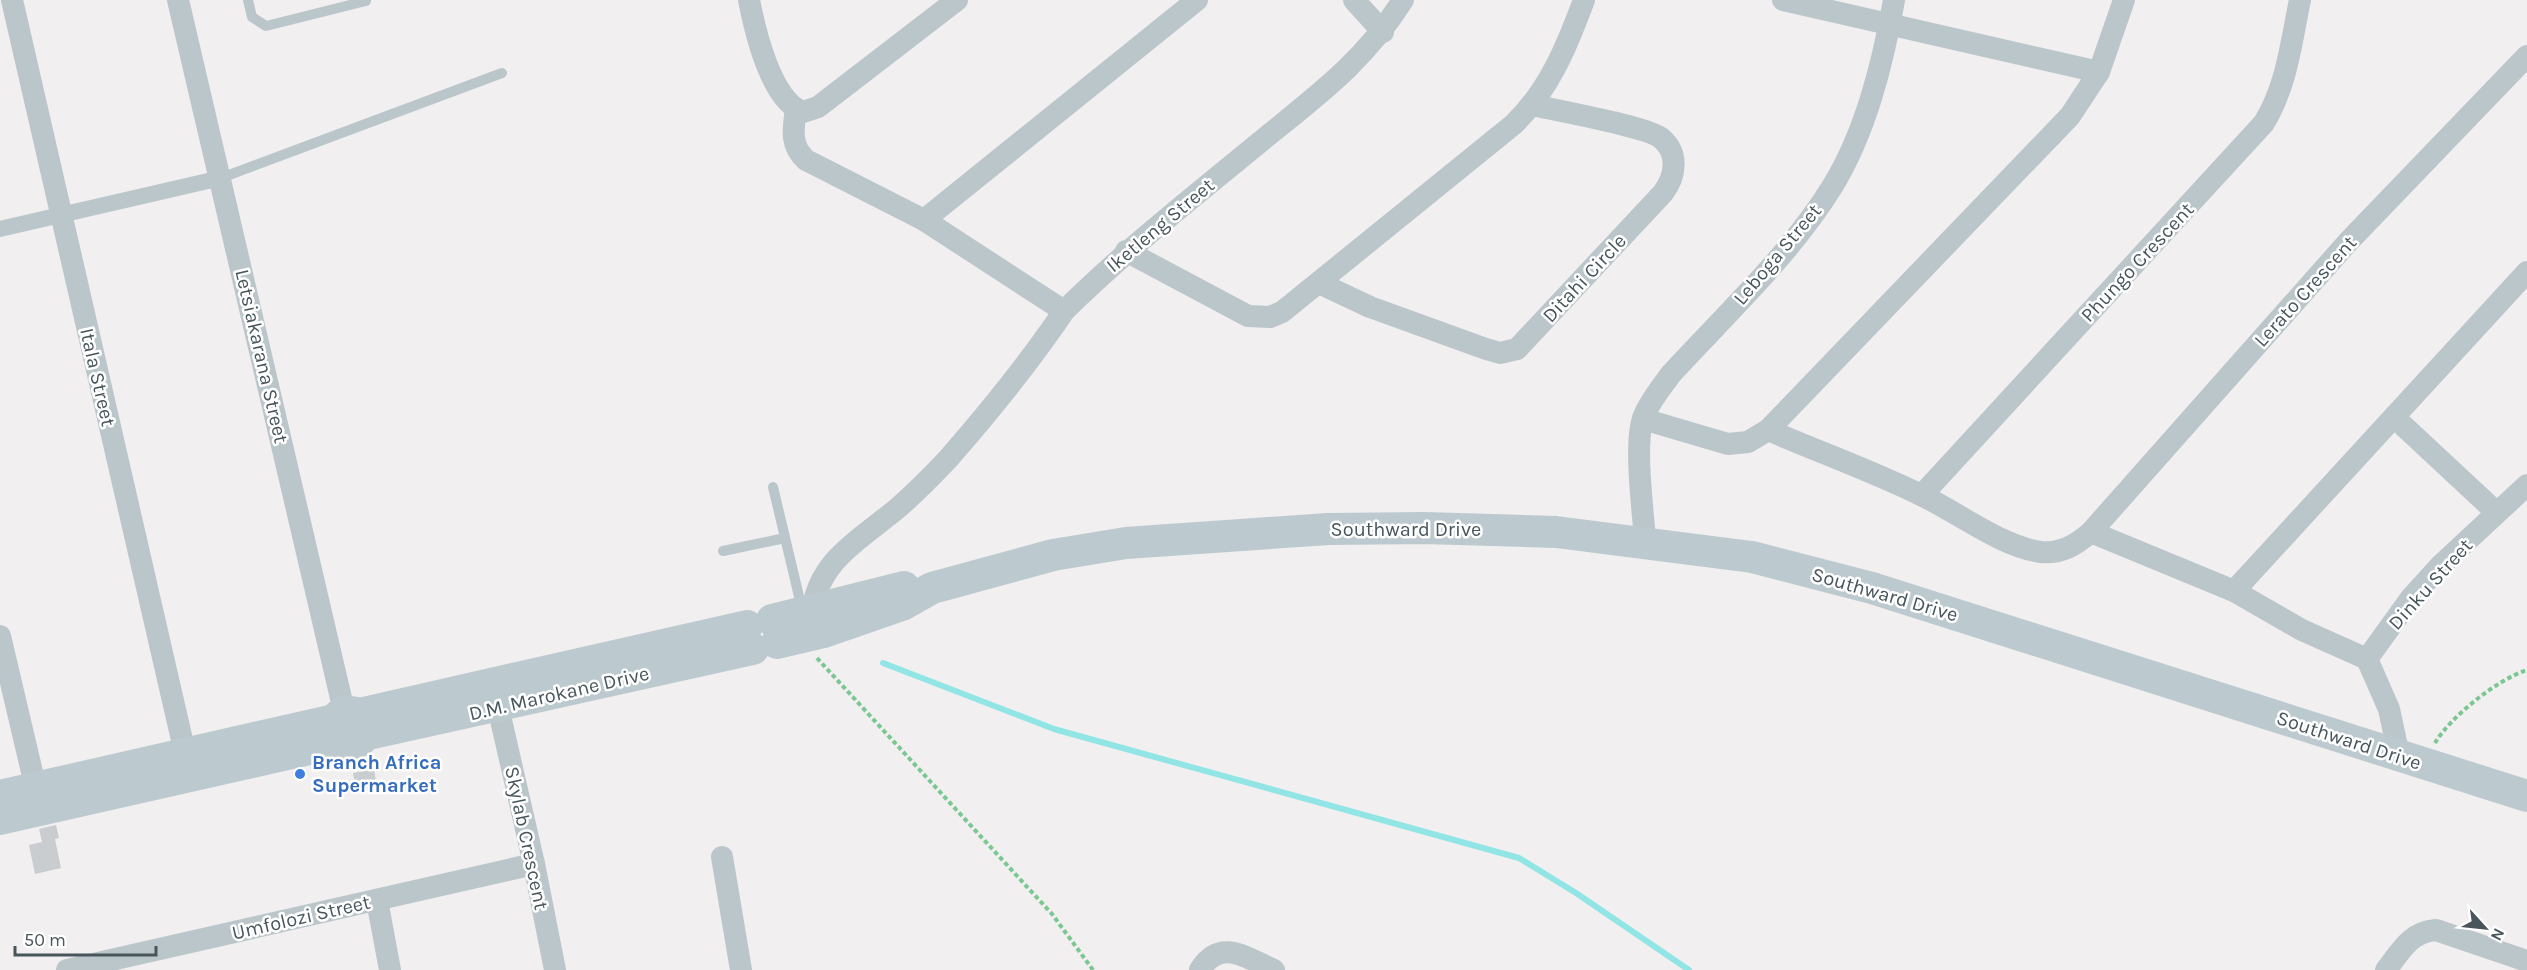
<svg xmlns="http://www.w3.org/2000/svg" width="2527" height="970" font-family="Karla,sans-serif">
<rect width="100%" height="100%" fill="#f1efef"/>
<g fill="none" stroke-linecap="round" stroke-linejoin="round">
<!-- stream -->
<path stroke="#91e5e5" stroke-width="6" d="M 883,663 L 1054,729 L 1519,858 L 1576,893 L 1689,970"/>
</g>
<!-- building -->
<g fill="#c9cdd0">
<path d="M 374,769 L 377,788 L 356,792 L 353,773 Z"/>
<path d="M 56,825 L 59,838 L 55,839 L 61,868 L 35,874 L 29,845 L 42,842 L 39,829 Z"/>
</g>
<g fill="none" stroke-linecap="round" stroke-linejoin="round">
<!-- path -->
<g stroke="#7bc792" stroke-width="4" stroke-dasharray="4.5 3" stroke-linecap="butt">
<path d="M 817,658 L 1052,914 L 1093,970"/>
<path d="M 2435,743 C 2450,717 2498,679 2527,670"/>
</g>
<!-- service -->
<g stroke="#bbc6cb" stroke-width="10">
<path d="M 248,0 L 252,17 L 266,26 L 366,1"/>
<path d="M 221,178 L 502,73"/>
<path d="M 773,487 L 802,609"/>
<path d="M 723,551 L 785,538"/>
</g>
<!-- pedestrian -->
<path stroke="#bbc6cb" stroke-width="16" d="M 0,229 L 221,178"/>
<!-- minor -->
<g stroke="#bbc6cb" stroke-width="22">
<path d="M 12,0 L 185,753"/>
<path d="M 178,0 L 344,711"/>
<path d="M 749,0 C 755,31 771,100 803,112 L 818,107 L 957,0"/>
<path d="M 1354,0 L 1383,32"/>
<path d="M 1783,0 L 2099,72"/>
<path d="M 796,109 C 793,130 790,145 806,160 L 924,220 L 1064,311 C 1124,252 1189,200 1254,147 C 1312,99 1362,65 1403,0"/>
<path d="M 924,220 L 1197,0"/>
<path d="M 1126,251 L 1248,316 L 1270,317 L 1282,312 L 1514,124 C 1549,90 1567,46 1584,0"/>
<path d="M 1319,283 L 1370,307 L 1486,349 L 1500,353 L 1517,349 L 1663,193 C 1676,176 1679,153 1661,138 C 1645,126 1558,111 1533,105"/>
<path d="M 2394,417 L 2496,512"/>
<path d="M 1643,419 L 1728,444 L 1748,442 L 1768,430 L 2070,116 L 2099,72 L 2124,0"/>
<path d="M 1768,430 C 1819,452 1872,471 1921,495 C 1957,512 2002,547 2041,552 C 2061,554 2076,545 2091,532 L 2348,242 L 2527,56"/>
<path d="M 1922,495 L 2264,123 C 2287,85 2291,43 2300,0"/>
<path d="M 2091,532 L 2234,591 L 2302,630 L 2367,659 L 2389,709 L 2399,756"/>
<path d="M 1645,541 C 1643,509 1634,446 1643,418 C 1649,402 1661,388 1671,374 C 1726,314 1789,256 1832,187 C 1866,132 1883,62 1894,0"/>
<path d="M 2234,591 L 2527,272"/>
<path d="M 813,609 C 819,559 864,537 899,507 C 916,492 932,476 948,459 C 989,412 1029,363 1064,311"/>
<path d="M 0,636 L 36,789"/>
<path d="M 2367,659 L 2411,598 L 2441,565 L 2527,485"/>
<path d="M 498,707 L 534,864 L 555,970"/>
<path d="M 722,857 L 741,970"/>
<path d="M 377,900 L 390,970"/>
<path d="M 67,970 L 534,864"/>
<path d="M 1200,970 C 1220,937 1247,958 1274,970"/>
<path d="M 2386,970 C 2401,951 2410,932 2436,930 L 2527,961"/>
</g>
<!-- secondary -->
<g stroke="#bcc9cf" stroke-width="32">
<path d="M 772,620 L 904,587"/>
<path d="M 777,643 L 824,632 L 902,605 L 932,588 L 1053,555 L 1126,543 L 1328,529 L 1424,528 L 1556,532 L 1752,557 L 1872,588 L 2527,796"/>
<path d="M 359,714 L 747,626"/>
<path d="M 364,735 L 365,721 L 357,713 L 344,711 L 334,720 L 335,736 L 349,745 L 360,741 L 364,735 L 753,649"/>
<path d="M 0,796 L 334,720"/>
<path d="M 0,819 L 340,742"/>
</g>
</g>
<!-- markers -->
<circle fill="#3f7fe0" stroke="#fff" stroke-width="2" cx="300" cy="774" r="6"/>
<g text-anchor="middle" stroke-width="5" stroke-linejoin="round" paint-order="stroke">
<!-- street labels -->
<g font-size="20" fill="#48565b" stroke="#fff">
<text transform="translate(1160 225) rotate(-40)" y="7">Iketleng Street</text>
<text transform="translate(1777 254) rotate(-50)" y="7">Leboga Street</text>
<text transform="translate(2137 262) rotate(-47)" y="7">Phungo Crescent</text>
<text transform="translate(1584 278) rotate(-47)" y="7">Ditahi Circle</text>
<text transform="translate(2305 291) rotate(-48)" y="7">Lerato Crescent</text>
<text transform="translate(262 356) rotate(77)" y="7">Letsiakarana Street</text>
<text transform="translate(98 377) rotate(77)" y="7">Itala Street</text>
<text x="1406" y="536">Southward Drive</text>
<text transform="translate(2430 584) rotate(-48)" y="7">Dinku Street</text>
<text transform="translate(1885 594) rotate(16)" y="7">Southward Drive</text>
<text transform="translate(559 693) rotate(-13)" y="7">D.M. Marokane Drive</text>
<text transform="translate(2349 740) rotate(18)" y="7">Southward Drive</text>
<text transform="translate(527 838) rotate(78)" y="7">Skylab Crescent</text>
<text transform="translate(301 917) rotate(-13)" y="7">Umfolozi Street</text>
</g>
<!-- shop labels -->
<g font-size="20" font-weight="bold" fill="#366cbe" stroke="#fff" text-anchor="start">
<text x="312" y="769">Branch Africa<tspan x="312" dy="23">Supermarket</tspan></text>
</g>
</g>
<!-- north arrow -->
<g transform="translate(2485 928) rotate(117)" stroke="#ffffff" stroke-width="4.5" paint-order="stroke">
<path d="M0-4.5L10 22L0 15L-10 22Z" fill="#48565b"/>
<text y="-9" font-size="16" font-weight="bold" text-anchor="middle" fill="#48565b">N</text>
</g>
<!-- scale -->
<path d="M15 946v9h141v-9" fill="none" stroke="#48565b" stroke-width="3"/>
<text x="24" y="946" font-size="18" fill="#48565b" stroke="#ffffff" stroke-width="4.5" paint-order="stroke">50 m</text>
</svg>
